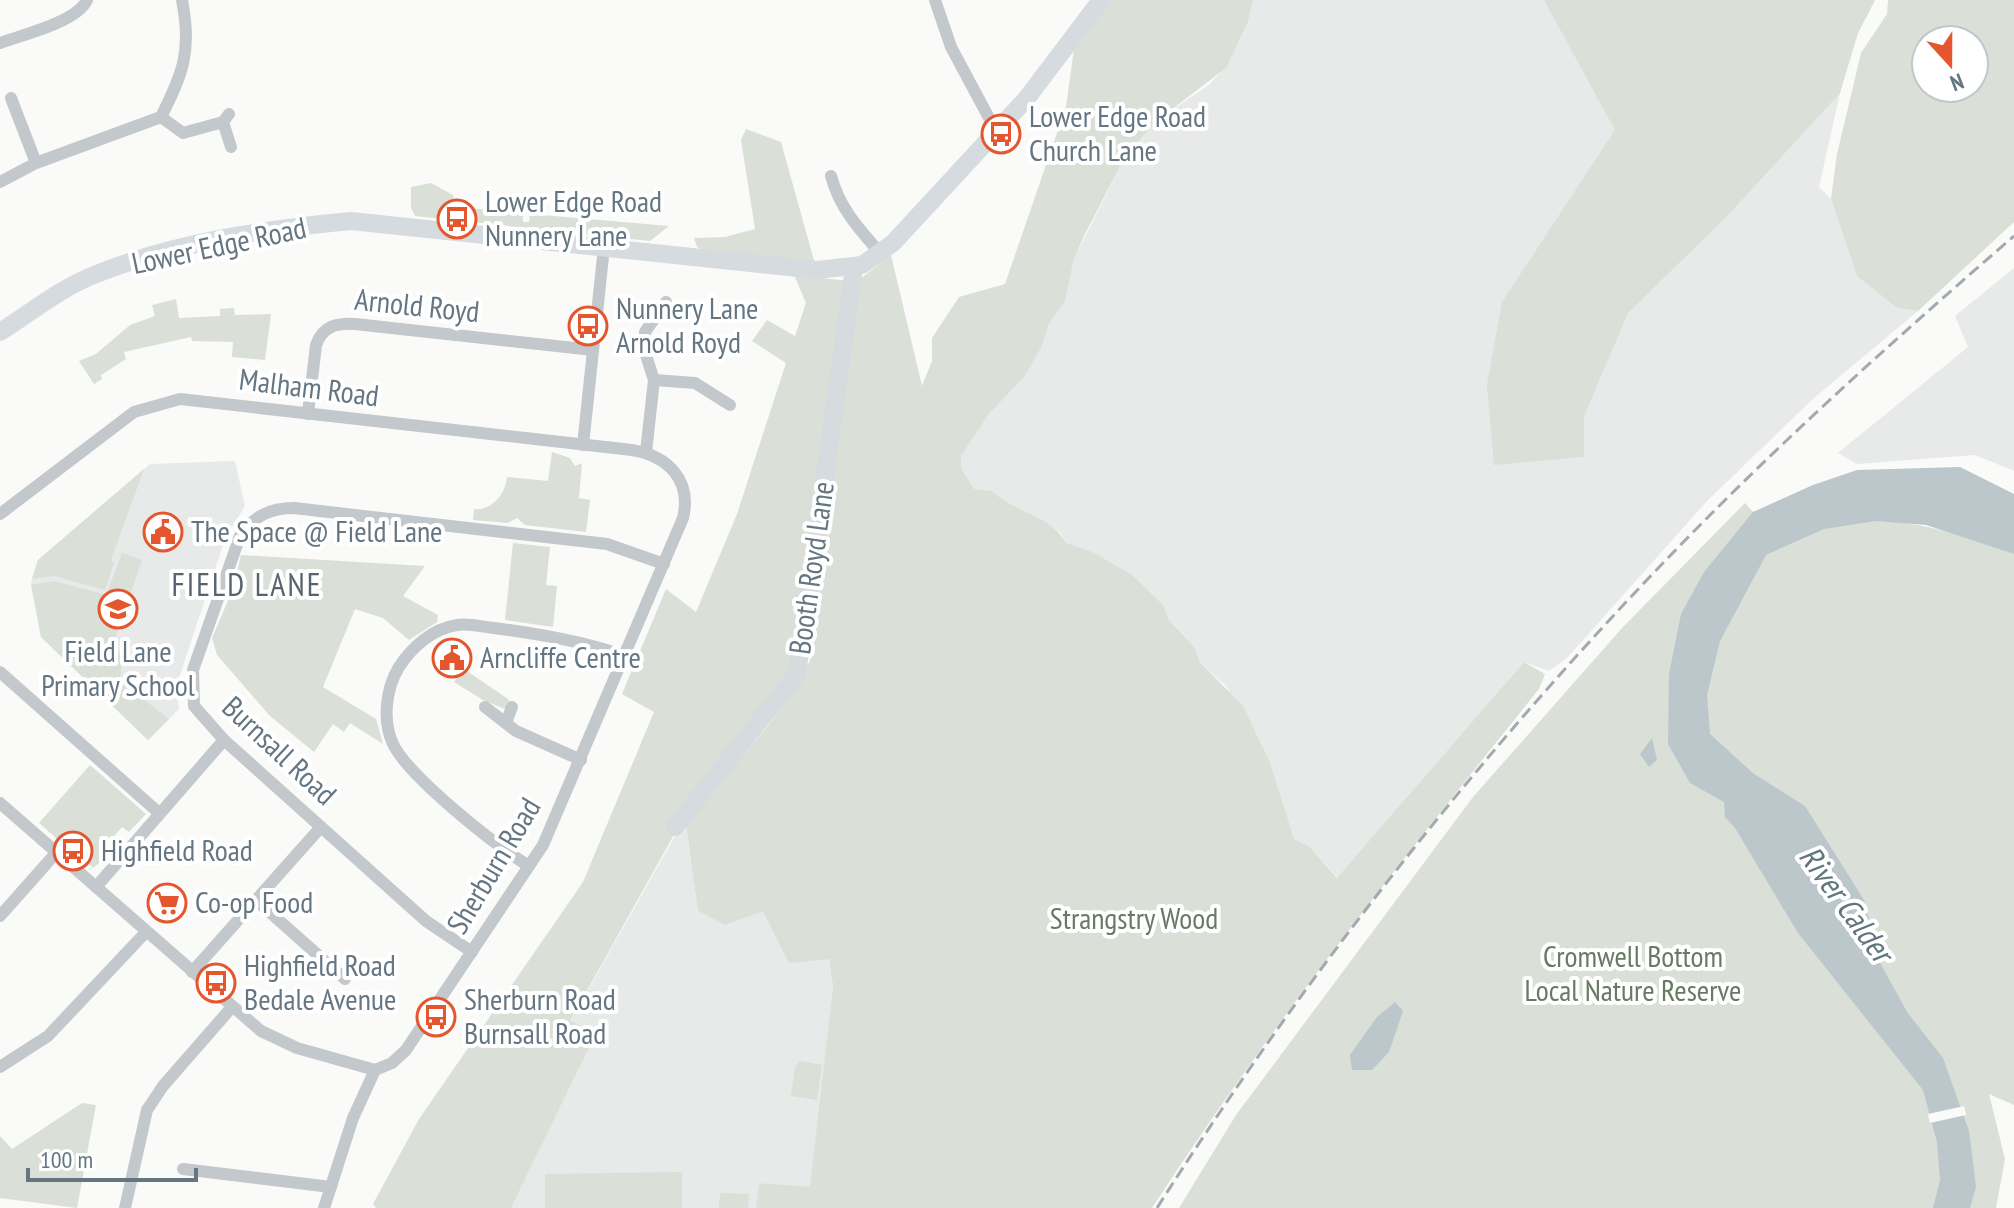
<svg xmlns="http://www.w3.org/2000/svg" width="2014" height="1208" font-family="'PT Sans Narrow',sans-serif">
<rect width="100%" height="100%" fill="#fafaf8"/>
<!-- built -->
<g fill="#e8e9e9">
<path d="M 1253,0 L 1875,0 L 1858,33 L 1844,75 L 1819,187 L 1831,199 L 1857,276 L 1897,308 L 1918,311 L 1815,397 L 1708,500 L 1567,658 L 1549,671 L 1524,662 L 1338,878 L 1310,847 L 1294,839 L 1278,796 L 1227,687 L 1200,662 L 1194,647 L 1169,620 L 1163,605 L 1066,543 L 1061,533 L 1051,526 L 1004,504 L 992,491 L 974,489 L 961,468 L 961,456 L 989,414 L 1025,376 L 1042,346 L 1049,324 L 1065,302 L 1074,259 L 1126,155 L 1158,120 L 1210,84 L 1227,65 L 1248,22 Z"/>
<path d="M 2014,268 L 2014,471 L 1975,455 L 1857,464 L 1838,453 L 1968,347 L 1955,316 Z"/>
<path d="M 235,461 L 245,506 L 225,539 L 176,687 L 179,709 L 148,740 L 41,637 L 31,582 L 38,560 L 150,464 Z"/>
<path d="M 685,818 L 698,911 L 725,925 L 763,910 L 829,959 L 833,987 L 811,1188 L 759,1183 L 756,1208 L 511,1208 L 588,1050 L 570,1022 Z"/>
</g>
<!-- green -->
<g fill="#dadfd7" fill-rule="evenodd">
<path d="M 1110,0 L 1253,0 L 1248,22 L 1226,68 L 1158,120 L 1126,155 L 1085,234 L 1074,259 L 1065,302 L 1049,324 L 1042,346 L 1025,376 L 989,414 L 961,456 L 961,468 L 974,489 L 992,491 C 1013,512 1054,517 1066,543 L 1092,552 L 1132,575 L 1163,605 L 1169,620 L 1194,647 L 1200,662 L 1243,706 L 1270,763 L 1294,839 L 1310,847 L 1337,878 L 1524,662 L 1545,674 L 1539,689 C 1403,858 1270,1026 1152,1208 L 756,1208 L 759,1183 L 810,1187 L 833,987 L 829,959 L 789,963 L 763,911 L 725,925 L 698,911 L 685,818 C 733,767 786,714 815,650 L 802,637 L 793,650 L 788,674 L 681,811 L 675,833 L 570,1021 L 593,1031 L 588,1050 L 511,1208 L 376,1208 L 373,1204 L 419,1119 L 583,882 L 654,712 L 622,694 L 666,589 L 696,612 L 737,514 L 786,363 L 752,341 L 767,320 L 795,336 L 806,303 L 794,275 L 849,281 L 825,444 L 830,444 L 860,279 L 891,255 L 922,386 L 932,361 L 932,338 L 959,297 L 1005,284 L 1066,107 L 1075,42 Z"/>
<path d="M 1544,0 L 1875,0 L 1858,33 L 1840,93 L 1729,214 L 1628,313 L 1584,416 L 1584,457 L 1494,465 L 1487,385 L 1502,302 L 1615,130 Z"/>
<path d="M 1888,0 L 2014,0 L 2014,222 L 1918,311 L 1897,308 L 1857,276 L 1831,199 L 1837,154 L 1861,53 L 1887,14 ZM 1974,40 L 1974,88 L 1926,88 L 1926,40 Z"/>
<path d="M 746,129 L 781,142 L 815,264 L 710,253 L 697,247 L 694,238 L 725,237 L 755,229 L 741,140 Z"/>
<path d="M 431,183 L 453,195 L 456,207 L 523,213 L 523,222 L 529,222 L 530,214 L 669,226 L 650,241 L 415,216 L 411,208 L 411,187 Z"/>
<path d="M 176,299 L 179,318 L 220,316 L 220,309 L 234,308 L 235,315 L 271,314 L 265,360 L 232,357 L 233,342 L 192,341 L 191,337 L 124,352 L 126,359 L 101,375 L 102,379 L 94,384 L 79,361 L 96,354 L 130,325 L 155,316 L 152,305 Z"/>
<path d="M 552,452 L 570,458 L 575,466 L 582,463 L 579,498 L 590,500 L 586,532 L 525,525 L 517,518 L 508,523 L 473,520 L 474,509 C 492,511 506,493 507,477 L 548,481 Z"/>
<path d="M 144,469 L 111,560 L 114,562 L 105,590 L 54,576 L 32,579 L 38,560 Z"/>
<path d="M 1745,503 L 1753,512 L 1766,555 C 1784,546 1803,536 1822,529 C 1888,508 1953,532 2014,554 L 2014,1105 L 1989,1094 L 2005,1159 L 1996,1208 L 1179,1208 L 1236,1115 L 1473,797 L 1623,627 Z"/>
<path d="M 513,543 L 550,547 L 546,585 L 557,586 L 553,627 L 505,620 Z"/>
<path d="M 122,553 L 142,560 L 128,601 L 107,593 Z"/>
<path d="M 241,555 L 425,566 L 403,596 L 438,615 L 437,622 L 409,640 L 383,618 L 355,609 L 323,687 L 376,719 L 383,744 L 350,723 L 344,732 L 333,724 L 314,752 L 270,716 L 217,655 L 212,638 L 233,589 Z"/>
<path d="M 54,581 L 103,594 L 105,599 L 123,609 L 115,640 L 122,662 L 120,681 L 169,719 L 148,740 L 41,637 L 31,585 Z"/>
<path d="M 464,669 L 508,699 L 510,703 L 505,709 L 483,700 L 454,682 Z"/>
<path d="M 90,765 L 146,814 L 129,832 L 122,827 L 102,850 L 108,856 L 93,868 L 71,846 L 65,846 L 39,823 Z"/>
<path d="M 800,1061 L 822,1065 L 817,1100 L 791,1096 L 795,1067 Z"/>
<path d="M 82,1103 L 96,1105 L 77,1208 L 0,1198 L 0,1136 L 12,1149 Z"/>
<path d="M 682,1172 L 682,1208 L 545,1208 L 545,1174 Z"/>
<path d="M 720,1193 L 749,1194 L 748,1208 L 719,1208 Z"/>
</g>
<!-- water -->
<g fill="#bbc7cb">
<path d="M 1960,467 L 2014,494 L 2014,554 L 1926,525 L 1876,521 L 1824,529 L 1766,555 L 1720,641 L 1707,695 L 1710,734 L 1754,774 L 1805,806 L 1864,900 L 1878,959 L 1907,1012 L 1943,1058 L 1969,1131 L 1976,1187 L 1970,1208 L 1933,1208 L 1940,1180 L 1937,1142 L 1923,1090 L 1798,933 L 1735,828 L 1725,817 L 1724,802 L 1690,783 L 1668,744 L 1669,674 L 1681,614 L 1704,572 L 1753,512 L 1813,485 L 1857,470 Z"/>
<path d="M 1652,738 L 1657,760 L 1649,767 L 1640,754 Z"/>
<path d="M 1395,1002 L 1403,1011 L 1389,1052 L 1372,1070 L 1352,1070 L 1350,1055 L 1377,1017 Z"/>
</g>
<!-- pier -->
<path fill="#fafaf8" d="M 1964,1106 L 1966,1115 L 1930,1123 L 1928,1114 Z"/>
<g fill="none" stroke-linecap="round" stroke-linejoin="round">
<!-- street -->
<g stroke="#c3c8cc" stroke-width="12">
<path d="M 935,0 L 951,47 L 996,131"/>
<path d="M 0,43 C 22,35 77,22 87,0"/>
<path d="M 11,98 L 36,163"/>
<path d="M 229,114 L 223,122 L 231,147"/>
<path d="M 161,117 C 183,73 192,51 182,0"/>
<path d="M 161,117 L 183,133 L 223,122"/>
<path d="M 831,176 C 840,209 859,229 881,254"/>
<path d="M 0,182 L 36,163 L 161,117"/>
<path d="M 654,380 L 695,383 L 730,405"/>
<path d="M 308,414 L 316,345 C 323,326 336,323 355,324 L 593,350"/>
<path d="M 583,445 L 604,247"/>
<path d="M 646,452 L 654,380 L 644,349 L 645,332 L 666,302"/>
<path d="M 0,514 L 134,412 L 180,399 L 632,450 C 668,456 692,480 683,518 L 543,845 L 406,1050 L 392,1063 L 375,1070 L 353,1118 L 324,1208"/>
<path d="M 0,672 L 159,813"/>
<path d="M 485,707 L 516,731 L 581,760"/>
<path d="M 506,723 L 512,707"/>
<path d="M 0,803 L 261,1031 L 297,1048 L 375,1070"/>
<path d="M 529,866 C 496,846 409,777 393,744 C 382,721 386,688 399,667 C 412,647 432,629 457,625 C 469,623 482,627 494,628 C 539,634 582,641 625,656"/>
<path d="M 96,887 L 224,740"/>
<path d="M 257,901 L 345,979"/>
<path d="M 0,916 L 56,853"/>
<path d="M 472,952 L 426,921 L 224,740 L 194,706 L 193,670 L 240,536 C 254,516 270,508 294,508 L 607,544 L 664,564"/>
<path d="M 192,972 L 321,827"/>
<path d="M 0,1067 L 48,1036 L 146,932"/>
<path d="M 183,1169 L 331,1187"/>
<path d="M 125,1208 L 147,1110 L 163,1086 L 232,1007"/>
</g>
<!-- secondary -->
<g stroke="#d6dbdf" stroke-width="18">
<path d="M 0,332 C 30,313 61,288 94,275 C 175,242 265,229 351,221 L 817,270 L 862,265 L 893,243 L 1027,98 L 1101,0"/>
<path d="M 675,827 L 797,674 L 854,268"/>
</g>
<!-- rail -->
<path stroke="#a2aab0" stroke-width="3" stroke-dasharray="12 6" stroke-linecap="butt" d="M 1157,1208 C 1314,961 1504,722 1711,514 C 1808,417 1910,326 2014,236"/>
</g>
<!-- icons -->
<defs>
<symbol id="bus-ring" viewBox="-11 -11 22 22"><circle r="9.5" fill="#fff" stroke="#e4572e" stroke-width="1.5"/><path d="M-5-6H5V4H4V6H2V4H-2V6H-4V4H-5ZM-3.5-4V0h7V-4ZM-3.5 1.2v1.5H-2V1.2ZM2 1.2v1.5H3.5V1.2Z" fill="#e4572e"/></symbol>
<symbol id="civic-ring" viewBox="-11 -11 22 22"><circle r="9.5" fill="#fff" stroke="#e4572e" stroke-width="1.5"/><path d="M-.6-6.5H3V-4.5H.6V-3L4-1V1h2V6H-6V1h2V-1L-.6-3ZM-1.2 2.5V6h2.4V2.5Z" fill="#e4572e"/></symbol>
<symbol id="school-ring" viewBox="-11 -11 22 22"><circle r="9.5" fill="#fff" stroke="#e4572e" stroke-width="1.5"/><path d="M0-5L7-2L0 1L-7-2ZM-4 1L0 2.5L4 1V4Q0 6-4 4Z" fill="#e4572e"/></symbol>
<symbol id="supermarket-ring" viewBox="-11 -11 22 22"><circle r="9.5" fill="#fff" stroke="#e4572e" stroke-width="1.5"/><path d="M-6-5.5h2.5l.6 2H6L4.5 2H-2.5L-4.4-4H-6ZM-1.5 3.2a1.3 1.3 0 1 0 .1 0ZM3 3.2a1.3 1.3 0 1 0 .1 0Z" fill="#e4572e"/></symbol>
</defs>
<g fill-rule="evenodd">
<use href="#bus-ring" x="979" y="112" width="44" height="44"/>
<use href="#bus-ring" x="435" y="197" width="44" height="44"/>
<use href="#bus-ring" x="566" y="304" width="44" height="44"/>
<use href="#civic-ring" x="141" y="510" width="44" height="44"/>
<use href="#school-ring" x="96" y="587" width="44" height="44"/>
<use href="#civic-ring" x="430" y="636" width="44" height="44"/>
<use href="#bus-ring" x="51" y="829" width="44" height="44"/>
<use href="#supermarket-ring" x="145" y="881" width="44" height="44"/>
<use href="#bus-ring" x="194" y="961" width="44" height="44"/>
<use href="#bus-ring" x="414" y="995" width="44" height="44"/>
</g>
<g text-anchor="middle" stroke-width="8" stroke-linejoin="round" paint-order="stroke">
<!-- poi labels -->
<g font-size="30" fill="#657683" stroke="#fff" text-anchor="start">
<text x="1029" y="127">Lower Edge Road<tspan x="1029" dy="34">Church Lane</tspan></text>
<text x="485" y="212">Lower Edge Road<tspan x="485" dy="34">Nunnery Lane</tspan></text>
<text x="616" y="319">Nunnery Lane<tspan x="616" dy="34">Arnold Royd</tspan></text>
<text x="191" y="542">The Space @ Field Lane</text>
<text x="118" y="662" text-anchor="middle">Field Lane<tspan x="118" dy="34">Primary School</tspan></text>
<text x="480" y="668">Arncliffe Centre</text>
<text x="101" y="861">Highfield Road</text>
<text x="195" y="913">Co-op Food</text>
<text x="244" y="976">Highfield Road<tspan x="244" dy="34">Bedale Avenue</tspan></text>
<text x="464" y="1010">Sherburn Road<tspan x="464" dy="34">Burnsall Road</tspan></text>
</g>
<!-- street labels -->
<g font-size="30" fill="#657683" stroke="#fff">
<text transform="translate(219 246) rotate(-12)" y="10">Lower Edge Road</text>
<text transform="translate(417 306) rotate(6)" y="10">Arnold Royd</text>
<text transform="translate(309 388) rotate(7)" y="10">Malham Road</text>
<text transform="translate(812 568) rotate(-82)" y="10">Booth Royd Lane</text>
<text transform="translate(279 751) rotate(43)" y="10">Burnsall Road</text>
<text transform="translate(494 866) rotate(-59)" y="10">Sherburn Road</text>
</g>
<!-- park labels -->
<g font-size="30" fill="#687a64" stroke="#fff">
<text x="1134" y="929">Strangstry Wood</text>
<text x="1633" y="967">Cromwell Bottom<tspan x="1633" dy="34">Local Nature Reserve</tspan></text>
</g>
<!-- neighbourhood labels -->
<g font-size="32" letter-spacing="2" fill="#57646e" stroke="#fff">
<text x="247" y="596">FIELD LANE</text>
</g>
<!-- water labels -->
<g font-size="32" font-style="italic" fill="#60757c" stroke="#fff">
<text transform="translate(1846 904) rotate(54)" y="11">River Calder</text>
</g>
</g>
<!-- north arrow -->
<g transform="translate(1950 64) rotate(159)"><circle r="38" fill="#ffffff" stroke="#c1c8cd" stroke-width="2"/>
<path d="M0-6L14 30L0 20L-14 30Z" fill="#e4572e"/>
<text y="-12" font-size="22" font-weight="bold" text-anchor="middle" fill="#657683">N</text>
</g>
<!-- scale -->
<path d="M28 1168v12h168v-12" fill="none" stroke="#657683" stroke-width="4"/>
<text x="40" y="1168" font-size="24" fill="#657683" stroke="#ffffff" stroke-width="6" paint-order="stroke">100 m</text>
</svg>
